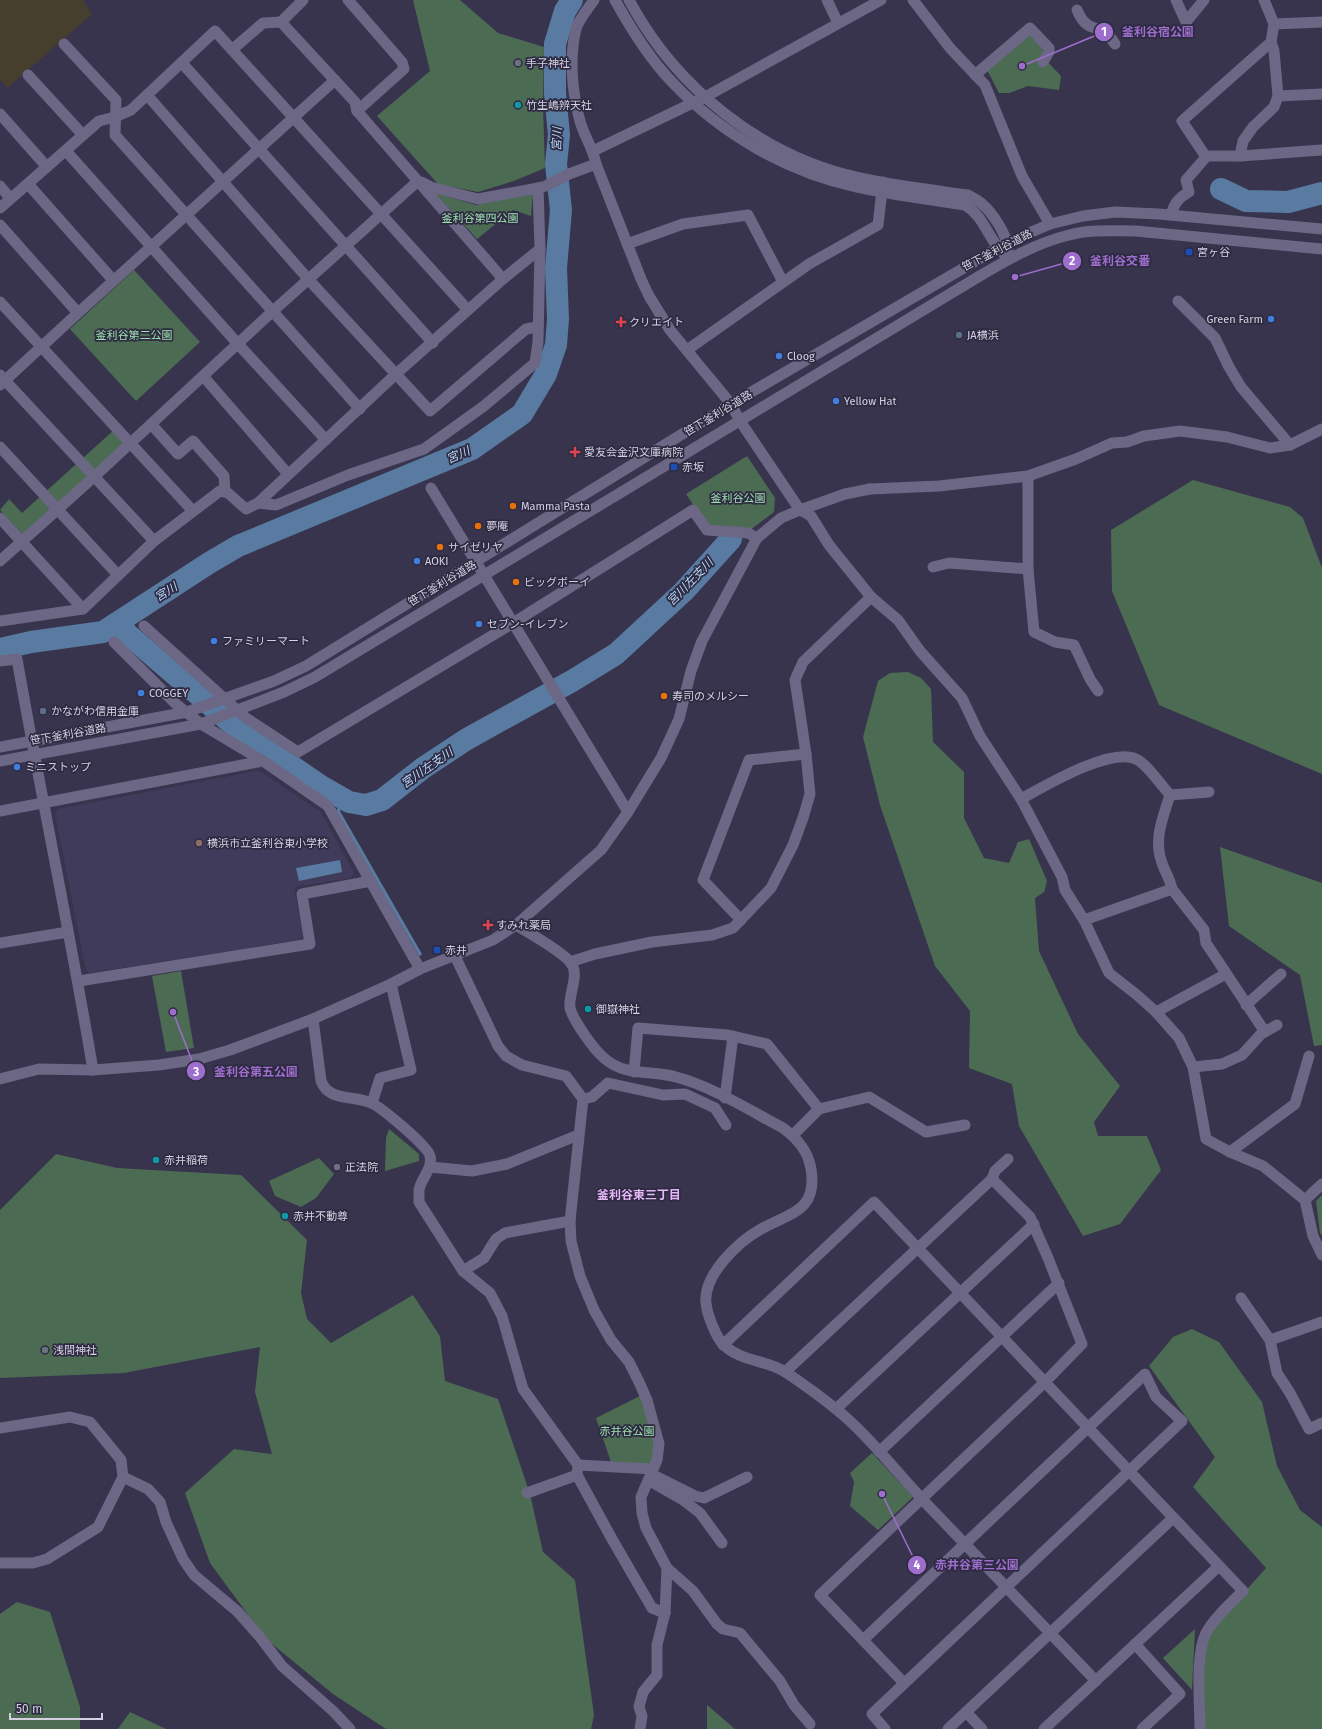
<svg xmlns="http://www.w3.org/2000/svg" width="1322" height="1729" font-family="'Fira Sans','Noto Sans JP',sans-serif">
<rect width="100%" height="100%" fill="#38344d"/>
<!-- built -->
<path fill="#403b5b" d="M 256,771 L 261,772 L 321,812 L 354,873 L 351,878 L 294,887 L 303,935 L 298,940 L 89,973 L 86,970 L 55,814 L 58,809 Z"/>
<!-- industrial -->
<path fill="#463f2d" d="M 0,0 L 83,0 L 92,14 L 7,88 L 0,79 Z"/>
<!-- green -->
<g fill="#4c6b53">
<path d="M 413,0 L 460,0 L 498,33 L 544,47 L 543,107 L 545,168 L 514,181 L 478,192 L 438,184 L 377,116 L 430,71 Z"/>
<path d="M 1029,34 L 1043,49 L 1043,57 L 1061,76 L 1059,90 L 1028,86 L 1009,93 L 999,93 L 987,70 Z"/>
<path d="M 435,193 L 476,205 L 533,193 L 531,216 L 513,210 L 477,239 Z"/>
<path d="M 134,270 L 200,342 L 136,401 L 70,329 Z"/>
<path d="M 114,430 L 126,443 L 23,535 L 0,510 L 9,499 L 22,513 Z"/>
<path d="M 747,456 L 775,498 L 774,512 L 750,530 L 714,529 L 706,524 L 686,494 Z"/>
<path d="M 1193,480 L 1290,507 L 1303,518 L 1322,568 L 1322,774 L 1159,705 L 1112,591 L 1111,530 Z"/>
<path d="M 908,672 L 921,678 L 931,689 L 933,742 L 964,772 L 964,818 L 984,858 L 1009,863 L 1018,842 L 1029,839 L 1047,881 L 1044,892 L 1035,898 L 1039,951 L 1078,1034 L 1120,1086 L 1094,1122 L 1098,1136 L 1147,1136 L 1161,1170 L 1120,1224 L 1083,1236 L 1019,1126 L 1012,1084 L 969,1068 L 970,1011 L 935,966 L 880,805 L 863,737 L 878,681 L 890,673 Z"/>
<path d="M 1220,847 L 1322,883 L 1322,1045 L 1314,1046 L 1300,975 L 1229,926 Z"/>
<path d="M 181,971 L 194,1048 L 166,1052 L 152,976 Z"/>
<path d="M 389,1129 L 419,1154 L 419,1161 L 385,1171 L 386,1138 Z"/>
<path d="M 56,1154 L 117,1168 L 241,1175 L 307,1240 L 301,1293 L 307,1319 L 331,1343 L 413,1295 L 440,1336 L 445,1381 L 498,1399 L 530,1494 L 543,1552 L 575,1580 L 594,1715 L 591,1729 L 386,1729 L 333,1694 L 266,1639 L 210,1563 L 185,1493 L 234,1449 L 272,1454 L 255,1392 L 260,1347 L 124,1373 L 0,1378 L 0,1210 Z"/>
<path d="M 319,1158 L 334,1174 L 316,1198 L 301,1207 L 275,1196 L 269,1181 Z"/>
<path d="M 1322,1195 L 1322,1236 L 1320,1233 L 1316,1201 Z"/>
<path d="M 1192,1329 L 1219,1342 L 1262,1402 L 1277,1466 L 1300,1510 L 1322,1527 L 1322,1729 L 1201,1729 L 1206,1635 L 1266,1568 L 1193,1487 L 1215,1457 L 1149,1366 L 1173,1337 Z"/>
<path d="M 642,1395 L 657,1441 L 651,1466 L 611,1462 L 596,1418 Z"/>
<path d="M 872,1453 L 913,1497 L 878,1530 L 850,1506 L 854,1482 L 850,1473 Z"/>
<path d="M 17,1602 L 50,1612 L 80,1707 L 80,1729 L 0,1729 L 0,1614 Z"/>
<path d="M 1195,1629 L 1192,1690 L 1163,1658 Z"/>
<path d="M 707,1705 L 735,1729 L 707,1729 Z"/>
<path d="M 130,1712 L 166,1729 L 118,1729 Z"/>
</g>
<!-- water -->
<path fill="#597ba1" d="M 340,860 L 342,872 L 299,881 L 296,868 Z"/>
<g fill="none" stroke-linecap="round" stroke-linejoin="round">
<!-- stream -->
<path stroke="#597ba1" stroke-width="3.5" d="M 344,799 L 338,811 L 420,954"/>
<!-- river -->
<g stroke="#597ba1" stroke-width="22">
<path d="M 1221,189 L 1246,201 L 1288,202 L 1322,193"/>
<path d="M 116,624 L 239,730 L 321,786 L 349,802 L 366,805 L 382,800 L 423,768 L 467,739 L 572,681 L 616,654 L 684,591 L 731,539"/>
<path d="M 0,649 L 31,642 L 103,632 L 209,563 L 238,546 L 472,449 L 522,414 L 546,374 L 556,345 L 558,319 L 556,268 L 561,210 L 556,164 L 559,135 L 555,93 L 555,44 L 565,11 L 572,0"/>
</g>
<!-- minor -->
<g stroke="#6b6784" stroke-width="11">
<path d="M 348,0 L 402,62 L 404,69 L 357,111"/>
<path d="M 827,0 L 838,23"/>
<path d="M 913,0 L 950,48 L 985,85 L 1022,176 L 1050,224"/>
<path d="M 1176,0 L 1186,22 L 1204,0"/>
<path d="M 1077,10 C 1084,26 1089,27 1106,31 L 1115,44"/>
<path d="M 281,22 L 303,0"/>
<path d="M 1274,24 L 1322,22"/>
<path d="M 64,44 L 116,100 L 115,135 L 360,409"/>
<path d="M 233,49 L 263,23 L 281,22 L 355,102 L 357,111 L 503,279"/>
<path d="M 182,63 L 433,343"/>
<path d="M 28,75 L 83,135"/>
<path d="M 975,75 L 1030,28 L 1049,48 L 1049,52 L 1043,62"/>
<path d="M 147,95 L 309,280 L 430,411 L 526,329 L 537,327"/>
<path d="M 1278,96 L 1322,94"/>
<path d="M 0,114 L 47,167"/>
<path d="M 66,151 L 238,344 L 326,440"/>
<path d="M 593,151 L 705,97 L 881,0"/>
<path d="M 1240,156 L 1243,141 L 1253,127 L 1274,107 L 1278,96 L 1274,51 L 1271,42 L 1274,24 L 1264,0"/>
<path d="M 1206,157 L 1182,121 L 1271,42"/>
<path d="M 421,182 L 431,187 L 478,199 L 538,188"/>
<path d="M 28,184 L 113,280"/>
<path d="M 0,186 L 10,198"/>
<path d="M 0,208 L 99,121 L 115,117 L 131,110 L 215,31 L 468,310"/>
<path d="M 1171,215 C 1174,204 1178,198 1189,192 L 1186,180 L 1206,157 L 1210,156 L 1240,156 L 1322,150"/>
<path d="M 0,225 L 78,313"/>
<path d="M 627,244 L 683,224 L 748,215 L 783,282"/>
<path d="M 1178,301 L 1215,338 L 1229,367 L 1241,387 L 1290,445"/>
<path d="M 0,302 L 192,510"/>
<path d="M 687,350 L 809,264 L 878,225 L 883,182"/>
<path d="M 0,375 L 154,541"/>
<path d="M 203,376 L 288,474"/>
<path d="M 0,385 L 78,313 L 335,80"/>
<path d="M 151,424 L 178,454 L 193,441 L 224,476 L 225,492"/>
<path d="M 0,447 L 118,575"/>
<path d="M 1028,476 L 1028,569 L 1034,632 L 1055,642 L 1074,645 L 1090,679 L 1098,691"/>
<path d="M 431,488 L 628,812"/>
<path d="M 870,489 L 939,486 L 1028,476 L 1076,459 L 1112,443 L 1127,442 L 1144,436 L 1180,431 L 1227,437 L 1270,448 L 1290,445 L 1322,429"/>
<path d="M 258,503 L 276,505 L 348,475 L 424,449 L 484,406 L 535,363 L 538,342 L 540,249"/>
<path d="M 800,510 L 811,516 L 829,545 L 871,597 L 898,620 L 920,651 L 962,698 L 980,736 L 1021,799 L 1062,877 L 1065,890 L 1084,920 L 1109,973 L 1137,995 L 1156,1012 L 1179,1038 L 1193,1067 L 1206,1139 L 1230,1152 L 1263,1166 L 1305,1200 L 1313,1236 L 1322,1255"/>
<path d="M 0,518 L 83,609"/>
<path d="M 0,561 L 95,476 L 273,311 L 418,181"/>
<path d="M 933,567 L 949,563 L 1028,569"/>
<path d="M 144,626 L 246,718 L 298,752 L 513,623 L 693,510 L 707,530 L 748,533 L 757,538"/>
<path d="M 114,642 L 176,704 L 201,724 L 263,761 L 328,806 L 420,969"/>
<path d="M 0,661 L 17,659 C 41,796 70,932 93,1070"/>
<path d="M 1021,799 C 1045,786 1110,747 1136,759 C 1147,764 1161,785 1170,795 L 1209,792"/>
<path d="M 0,811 L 263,761"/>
<path d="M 1172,889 L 1204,930 L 1206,943 L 1265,1032"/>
<path d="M 741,920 L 703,880 L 749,760 L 806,754"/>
<path d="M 1084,920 L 1172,889 C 1170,879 1165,872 1162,863 C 1153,840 1163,817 1170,795"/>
<path d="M 0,943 L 68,932"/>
<path d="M 455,956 L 498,1046 L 506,1056 L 522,1065 L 566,1076 L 583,1099 L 570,1221 L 571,1241 L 580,1276 L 594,1310 L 611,1340 L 629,1362 L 639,1382 L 647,1400 L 659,1444 L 657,1460 L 641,1497 L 642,1513 L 646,1528 L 667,1568 L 693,1591 L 717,1624 L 723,1629 L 740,1633 L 780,1681 L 794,1705 L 810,1724"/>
<path d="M 570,962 L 595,954 L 652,942 L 712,935 L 733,928 L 771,888 L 793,845 L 803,818 L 810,794 L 806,754 L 795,680 L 803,662 L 871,597"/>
<path d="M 79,981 L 310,944 L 302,894 L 371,881"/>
<path d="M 1246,1005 L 1281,974"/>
<path d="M 1156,1012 L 1226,974"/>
<path d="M 313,1019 L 321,1081 C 329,1102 354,1095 371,1103 C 381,1107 429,1147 430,1156 C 433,1169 421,1178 419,1190 C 419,1194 419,1199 419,1202 L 463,1271 L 490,1293 L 502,1316 L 523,1389 L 578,1465 L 577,1475 L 612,1539 L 652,1608 L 665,1613 L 657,1645 L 657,1675 L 643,1692 L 639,1707 L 642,1716 L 640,1729"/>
<path d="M 1193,1067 L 1222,1064 L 1242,1055 L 1261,1034 L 1277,1025"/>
<path d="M 634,1072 L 638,1028 L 728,1035 L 767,1044 L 819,1109"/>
<path d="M 725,1098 L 733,1036"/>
<path d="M 583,1099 L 592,1097 L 608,1083 L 663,1095 L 685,1094 L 715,1108 L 726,1125"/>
<path d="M 372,1103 L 380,1078 L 411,1070 L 391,984"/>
<path d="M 793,1135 L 819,1109 L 869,1097 L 926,1132 L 965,1125"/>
<path d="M 1230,1152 L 1295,1104 L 1309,1056"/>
<path d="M 430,1167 L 472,1171 L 507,1164 L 578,1135"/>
<path d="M 992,1179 L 995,1171 L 1008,1159"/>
<path d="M 463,1271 L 484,1258 L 496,1239 L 505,1233 L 570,1221"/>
<path d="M 1241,1298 L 1270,1340 L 1277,1373 L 1290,1393 L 1309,1429 L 1322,1423"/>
<path d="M 1270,1340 L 1322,1322"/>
<path d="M 723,1345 L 874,1202 L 1243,1591 C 1230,1604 1215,1617 1206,1633 C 1195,1655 1200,1703 1200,1729"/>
<path d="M 785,1372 L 992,1179 L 1030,1217 L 1048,1258 L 1082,1344 L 1046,1381 L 820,1595 L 904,1683"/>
<path d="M 836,1409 L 1034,1224"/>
<path d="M 0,1428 L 70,1417 L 90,1422 L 121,1460 L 123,1477 L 98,1527 L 47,1559 L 33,1563 L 0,1563"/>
<path d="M 879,1452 L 1059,1283"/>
<path d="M 578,1465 L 653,1469"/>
<path d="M 651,1474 L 695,1496 L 704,1498 L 747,1477"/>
<path d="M 123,1477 L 148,1489 L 160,1502 L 166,1522 L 183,1559 L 194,1575 L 238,1612 L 260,1637 L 282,1666 L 333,1711 L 350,1729"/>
<path d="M 650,1481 L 683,1500 L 700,1513 L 722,1543"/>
<path d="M 527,1493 L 577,1475"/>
<path d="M 921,1498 L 1096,1681"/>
<path d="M 665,1613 L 667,1568"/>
<path d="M 863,1640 L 1145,1374 L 1156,1397 L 1182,1421 L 872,1714 L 885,1729"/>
<path d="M 1135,1644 L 1180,1694 L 1142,1729"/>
<path d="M 966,1712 L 1173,1518"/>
<path d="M 948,1729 L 966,1712 L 982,1729"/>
<path d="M 1044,1729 L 1219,1566"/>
</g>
<!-- tertiary -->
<g stroke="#6b6784" stroke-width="11">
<path d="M 594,0 C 588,9 579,19 576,29 C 569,57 572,93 580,121 C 584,136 593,148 596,164 L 641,279 L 649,296 L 670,330 L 731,404 L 740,421 L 800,510"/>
<path d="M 615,0 C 631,29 649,58 672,82 C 721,134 787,172 857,187 C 892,195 929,199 965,205 C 984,216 987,237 1003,253"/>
<path d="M 629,0 C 676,88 762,157 860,178 C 896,186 932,190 968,195 C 973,198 978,200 982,204 C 993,213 1007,235 1008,249"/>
<path d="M 0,621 L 83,609 L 154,541 L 220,491 L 228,493 L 246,509 L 258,503 L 396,374 L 503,279 L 540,249 L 538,188 L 546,186 L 569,174 L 596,164"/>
<path d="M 0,747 L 187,712 L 274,681 L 306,666 L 731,404 L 998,248 L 1029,233 L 1050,224 L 1083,216 L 1115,212 L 1159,214 L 1322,229"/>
<path d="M 0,761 L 201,724 L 284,692 L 315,677 L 978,277 C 1007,260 1036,243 1069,235 C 1091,229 1114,231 1136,231 L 1322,249"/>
<path d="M 516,925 C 529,933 562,951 571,963 C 580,975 568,994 570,1008 C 573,1020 594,1050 604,1058 C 625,1077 651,1070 676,1077 C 711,1086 751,1111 783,1128 C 798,1139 808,1151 811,1169 C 818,1212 789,1213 761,1229 C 738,1242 703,1275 706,1303 C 707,1314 716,1338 724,1345 C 741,1362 768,1360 787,1373 C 803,1384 820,1396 836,1409 C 867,1434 894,1469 921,1498"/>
<path d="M 0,1079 L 39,1069 L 93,1070 L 159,1065 L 199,1059 L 230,1050 L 313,1019 L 391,984 L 420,969 L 493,940 L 516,925 L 601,850 L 628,812 L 661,758 L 679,719 L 691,671 L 702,641 L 757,538 L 781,518 L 800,510 L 845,494 L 870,489"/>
<path d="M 1305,1200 L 1322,1184"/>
</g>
</g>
<!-- markers -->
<g fill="#6b7280" stroke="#2e2a42" stroke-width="1.5">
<circle cx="518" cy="63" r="4"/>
<circle cx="337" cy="1167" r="4"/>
<circle cx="45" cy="1350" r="4"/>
</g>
<g fill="#0f9aa8" stroke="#2e2a42" stroke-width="1.5">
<circle cx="518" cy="105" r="4"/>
<circle cx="588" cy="1009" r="4"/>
<circle cx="156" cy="1160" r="4"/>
<circle cx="285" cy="1216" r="4"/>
</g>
<g fill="#1a4fb4" stroke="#2e2a42" stroke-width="1.5">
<rect x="1185" y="248" width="8" height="8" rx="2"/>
<rect x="670" y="463" width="8" height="8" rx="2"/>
<rect x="433" y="946" width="8" height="8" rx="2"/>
</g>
<g fill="#3f7fe0" stroke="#2e2a42" stroke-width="1.5">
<circle cx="1271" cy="319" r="4"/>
<circle cx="779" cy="356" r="4"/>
<circle cx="836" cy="401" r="4"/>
<circle cx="417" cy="561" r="4"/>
<circle cx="479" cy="624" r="4"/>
<circle cx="214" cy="641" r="4"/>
<circle cx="141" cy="693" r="4"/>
<circle cx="17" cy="767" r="4"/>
</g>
<g fill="#e0444e" stroke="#2e2a42" stroke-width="1.5">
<path d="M619 316h4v4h4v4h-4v4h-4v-4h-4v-4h4z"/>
<path d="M573 446h4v4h4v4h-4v4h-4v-4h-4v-4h4z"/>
<path d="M486 919h4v4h4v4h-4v4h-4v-4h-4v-4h4z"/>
</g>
<g fill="#5c6f8a" stroke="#2e2a42" stroke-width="1.5">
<circle cx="959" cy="335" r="4"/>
<circle cx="43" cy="711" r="4"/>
</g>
<g fill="#e8710a" stroke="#2e2a42" stroke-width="1.5">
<circle cx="513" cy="506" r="4"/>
<circle cx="478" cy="526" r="4"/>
<circle cx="440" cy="547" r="4"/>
<circle cx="516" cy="582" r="4"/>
<circle cx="664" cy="696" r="4"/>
</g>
<circle fill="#8d6e63" stroke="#2e2a42" stroke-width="1.5" cx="199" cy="843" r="4"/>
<g text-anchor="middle" stroke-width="3.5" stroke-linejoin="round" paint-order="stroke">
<!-- poi labels -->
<g font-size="11" fill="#d3d1e1" stroke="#2e2a42" text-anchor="start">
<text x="526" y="67">手子神社</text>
<text x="526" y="109">竹生嶋辨天社</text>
<text x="1197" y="256">宮ヶ谷</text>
<text x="1263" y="323" text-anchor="end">Green Farm</text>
<text x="629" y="326">クリエイト</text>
<text x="967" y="339">JA横浜</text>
<text x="787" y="360">Cloog</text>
<text x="844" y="405">Yellow Hat</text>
<text x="584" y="456">愛友会金沢文庫病院</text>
<text x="682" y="471">赤坂</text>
<text x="521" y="510">Mamma Pasta</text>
<text x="486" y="530">夢庵</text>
<text x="448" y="551">サイゼリヤ</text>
<text x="425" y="565">AOKI</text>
<text x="524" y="586">ビッグボーイ</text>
<text x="487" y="628">セブン-イレブン</text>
<text x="222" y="645">ファミリーマート</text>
<text x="149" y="697">COGGEY</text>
<text x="672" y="700">寿司のメルシー</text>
<text x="51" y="715">かながわ信用金庫</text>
<text x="25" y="771">ミニストップ</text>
<text x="207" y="847">横浜市立釜利谷東小学校</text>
<text x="496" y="929">すみれ薬局</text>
<text x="445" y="954">赤井</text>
<text x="596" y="1013">御嶽神社</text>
<text x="164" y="1164">赤井稲荷</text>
<text x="345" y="1171">正法院</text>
<text x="293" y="1220">赤井不動尊</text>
<text x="53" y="1354">浅間神社</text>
</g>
<!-- park labels -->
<g font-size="11" fill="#9ce1ac" stroke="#2e2a42">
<text x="480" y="222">釜利谷第四公園</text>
<text x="134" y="339">釜利谷第二公園</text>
<text x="738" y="502">釜利谷公園</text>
<text x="627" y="1435">赤井谷公園</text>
</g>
<!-- street labels -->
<g font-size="11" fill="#d3d1e1" stroke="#2e2a42">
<text transform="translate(997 250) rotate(-27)" y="4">笹下釜利谷道路</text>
<text transform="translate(718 413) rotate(-31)" y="4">笹下釜利谷道路</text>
<text transform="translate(442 583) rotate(-31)" y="4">笹下釜利谷道路</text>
<text transform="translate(68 734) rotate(-10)" y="4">笹下釜利谷道路</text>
</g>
<!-- water labels -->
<g font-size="12" font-style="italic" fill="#b9d9fc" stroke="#2e2a42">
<text transform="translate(557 139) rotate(-88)" y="4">宮川</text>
<text transform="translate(458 455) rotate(-24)" y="4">宮川</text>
<text transform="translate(690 582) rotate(-46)" y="4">宮川左支川</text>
<text transform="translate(166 592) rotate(-32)" y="4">宮川</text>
<text transform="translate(427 768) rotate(-35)" y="4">宮川左支川</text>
</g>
<!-- neighbourhood labels -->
<g font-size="12" font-weight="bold" fill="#e4b6f6" stroke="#2e2a42">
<text x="639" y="1199">釜利谷東三丁目</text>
</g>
</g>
<!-- callouts -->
<path fill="none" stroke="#9e6ecd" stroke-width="1.5" d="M1022 66L1104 32M1015 277L1072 261M173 1012L196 1071M882 1494L917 1565"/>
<g fill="#9e6ecd" stroke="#2e2a42" stroke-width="1.5">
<circle cx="1022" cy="66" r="4"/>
<circle cx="1015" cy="277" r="4"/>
<circle cx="173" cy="1012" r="4"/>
<circle cx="882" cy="1494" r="4"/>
<circle cx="1104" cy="32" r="10"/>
<circle cx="1072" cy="261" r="10"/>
<circle cx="196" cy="1071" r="10"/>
<circle cx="917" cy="1565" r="10"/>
</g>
<g font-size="12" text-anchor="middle" font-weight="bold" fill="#fff">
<text x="1104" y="36">1</text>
<text x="1072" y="265">2</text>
<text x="196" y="1076">3</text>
<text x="917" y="1569">4</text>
</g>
<g font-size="12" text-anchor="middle" font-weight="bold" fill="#9e6ecd" stroke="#2e2a42" stroke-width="3.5" stroke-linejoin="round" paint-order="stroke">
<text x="1158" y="36">釜利谷宿公園</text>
<text x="1120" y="265">釜利谷交番</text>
<text x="256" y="1076">釜利谷第五公園</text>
<text x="977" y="1569">赤井谷第三公園</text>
</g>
<!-- scale -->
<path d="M10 1713v6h92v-6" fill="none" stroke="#d3d1e1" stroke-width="2"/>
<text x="16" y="1713" font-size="12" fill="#d3d1e1" stroke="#2e2a42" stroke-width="3" paint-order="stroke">50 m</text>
</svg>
